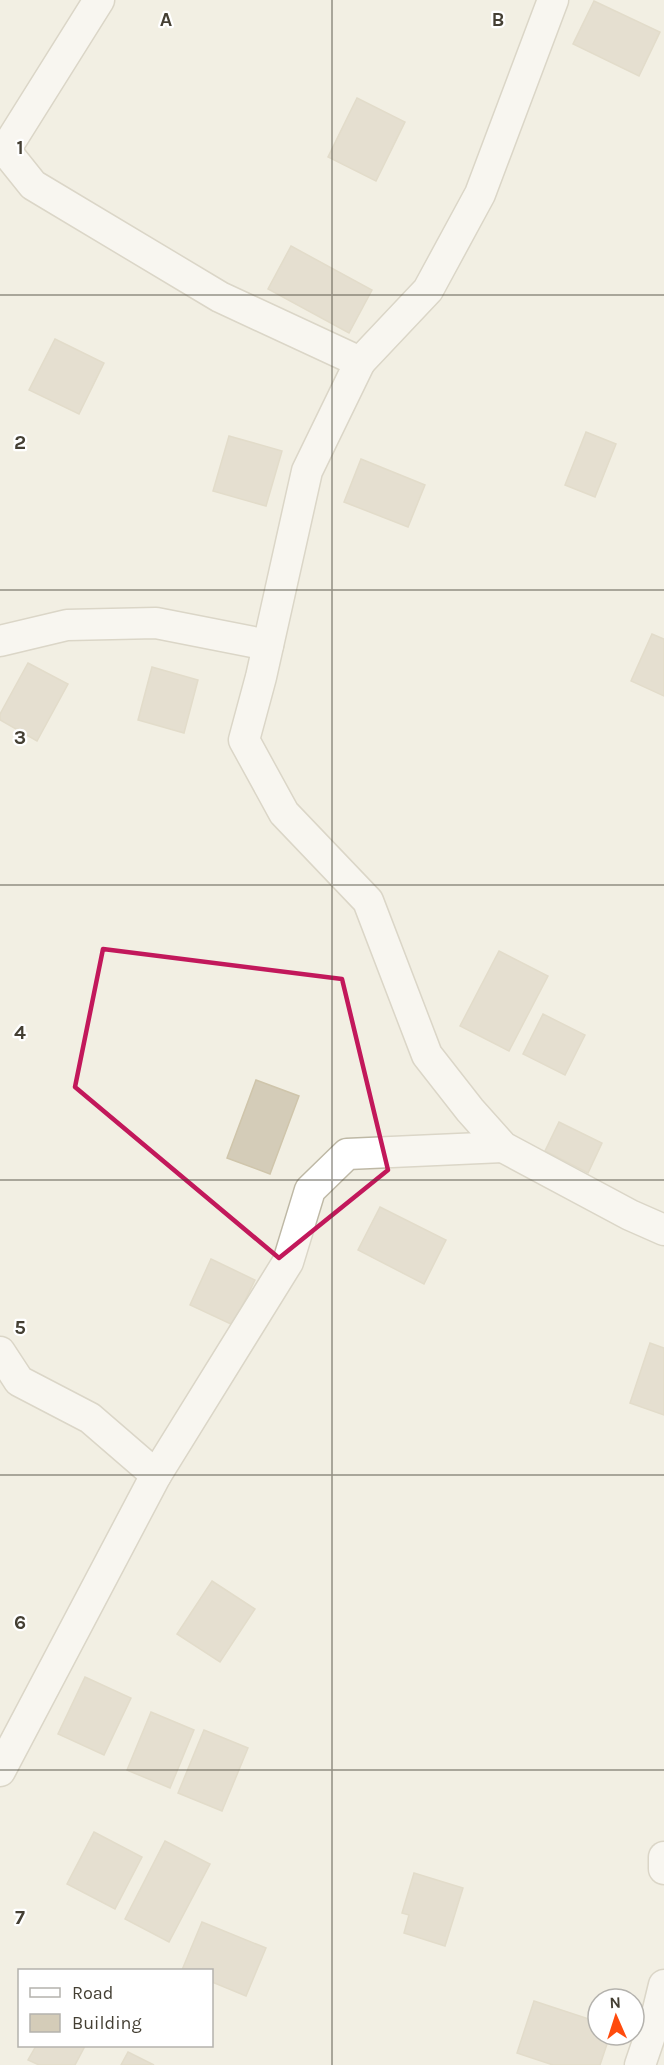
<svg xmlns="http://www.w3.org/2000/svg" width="664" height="2065" font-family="Karla,sans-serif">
<rect width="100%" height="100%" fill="#f2efe3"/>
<!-- building -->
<g fill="#d4ccb8" stroke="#cfc5ab" stroke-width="1.5">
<path d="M 594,1 L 660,32 L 639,76 L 573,44 Z"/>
<path d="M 357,98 L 405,122 L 376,181 L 328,157 Z"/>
<path d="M 291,246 L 372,290 L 349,333 L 268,289 Z"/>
<path d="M 55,339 L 104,363 L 79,414 L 29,390 Z"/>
<path d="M 586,432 L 616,444 L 595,497 L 565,485 Z"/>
<path d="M 229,436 L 282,451 L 266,506 L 213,491 Z"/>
<path d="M 361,459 L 425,485 L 408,527 L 344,502 Z"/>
<path d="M 652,634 L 664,639 L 664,696 L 631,681 Z"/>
<path d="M 28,663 L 68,684 L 37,741 L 0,720 L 0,714 Z"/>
<path d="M 152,667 L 198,680 L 184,733 L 138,720 Z"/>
<path d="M 499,951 L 548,976 L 509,1051 L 460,1026 Z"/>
<path d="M 543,1014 L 585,1035 L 565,1075 L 523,1054 Z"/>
<path d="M 256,1080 L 299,1096 L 270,1174 L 227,1158 Z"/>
<path d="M 559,1122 L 602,1143 L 588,1173 L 545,1151 Z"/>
<path d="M 380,1207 L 446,1240 L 424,1284 L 358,1250 Z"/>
<path d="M 211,1259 L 255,1280 L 233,1325 L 190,1305 Z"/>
<path d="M 650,1343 L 664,1348 L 664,1415 L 630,1403 Z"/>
<path d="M 212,1581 L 255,1609 L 220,1662 L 177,1634 Z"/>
<path d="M 85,1677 L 131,1698 L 104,1755 L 58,1734 Z"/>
<path d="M 151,1712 L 194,1730 L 170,1788 L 127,1770 Z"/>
<path d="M 204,1730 L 248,1748 L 222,1811 L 178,1793 Z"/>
<path d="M 94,1832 L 142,1857 L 115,1909 L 67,1884 Z"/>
<path d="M 165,1841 L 210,1864 L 169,1942 L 125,1919 Z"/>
<path d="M 414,1873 L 463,1888 L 445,1946 L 404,1933 L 409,1915 L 402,1913 Z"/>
<path d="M 202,1922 L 266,1948 L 246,1996 L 212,1982 L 212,1970 L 182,1970 Z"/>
<path d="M 534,2001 L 598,2022 L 598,2035 L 610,2035 L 600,2065 L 553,2065 L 517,2053 Z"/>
<path d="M 36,2046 L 85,2046 L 75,2065 L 39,2065 L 28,2060 Z"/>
<path d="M 128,2052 L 154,2065 L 121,2065 Z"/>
</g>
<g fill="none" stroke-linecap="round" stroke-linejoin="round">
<defs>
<g id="minor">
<path d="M 0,145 L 5,150 L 33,185 L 220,297 L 360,362 L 307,471 L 261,677 L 244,740 L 284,813 L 368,901 L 427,1055 L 470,1110 L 503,1147 L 630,1215 L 664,1230"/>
<path d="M 5,150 L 99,0"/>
<path d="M 360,362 L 428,290 L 480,194 L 553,0"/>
<path d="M 0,641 L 67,625 L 156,623 L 268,645"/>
<path d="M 0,1352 L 19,1381 L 90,1418 L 156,1475"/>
<path d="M 0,1771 L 156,1475 L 288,1262 L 310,1190 L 347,1154 L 503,1147"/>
<path d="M 664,1857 L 664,1869"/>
<path d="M 640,2065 L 656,2018 L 664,1985"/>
</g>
</defs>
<!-- minor casing -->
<use href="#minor" stroke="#beb8a5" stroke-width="33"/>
<!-- minor -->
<use href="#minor" stroke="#fff" stroke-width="30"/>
</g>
<!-- marked area -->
<path d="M0 0H664V2065H0ZM 103,949 L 342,979 L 388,1170 L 279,1258 L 75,1087 Z" fill="#f2efe3" fill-opacity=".55" fill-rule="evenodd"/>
<path fill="none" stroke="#c2185b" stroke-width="4.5" stroke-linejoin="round" d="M 103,949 L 342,979 L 388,1170 L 279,1258 L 75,1087 Z"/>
<!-- grid -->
<path fill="none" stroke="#443f33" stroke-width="1.5" stroke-opacity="0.55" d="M 332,0 L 332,2065M 0,295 L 664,295M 0,590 L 664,590M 0,885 L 664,885M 0,1180 L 664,1180M 0,1475 L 664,1475M 0,1770 L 664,1770"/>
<g font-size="20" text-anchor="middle" font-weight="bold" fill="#443f33" stroke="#fff" stroke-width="4.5" stroke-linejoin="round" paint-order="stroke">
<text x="166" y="26">A</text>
<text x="498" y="26">B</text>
<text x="20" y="154">1</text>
<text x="20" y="449">2</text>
<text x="20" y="744">3</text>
<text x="20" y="1039">4</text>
<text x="20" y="1334">5</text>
<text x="20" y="1629">6</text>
<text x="20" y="1924">7</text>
</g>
<!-- legend -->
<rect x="18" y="1969" width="195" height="78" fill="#ffffff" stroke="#b4b2ad" stroke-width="1.5"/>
<rect x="30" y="1988" width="30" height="9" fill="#ffffff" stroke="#b4b2ad" stroke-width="1.5"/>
<text x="72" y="1999" font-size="18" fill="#443f33">Road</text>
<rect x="30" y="2014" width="30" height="18" fill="#d4ccb8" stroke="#b4b2ad" stroke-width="1.5"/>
<text x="72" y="2029" font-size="18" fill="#443f33">Building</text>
<!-- north arrow -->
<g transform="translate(616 2017) rotate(357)"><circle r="28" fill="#ffffff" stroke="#b4b2ad" stroke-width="1.5"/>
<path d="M0-4.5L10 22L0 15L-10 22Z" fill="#ff4b0d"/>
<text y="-9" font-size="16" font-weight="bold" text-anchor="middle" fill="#443f33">N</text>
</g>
</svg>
